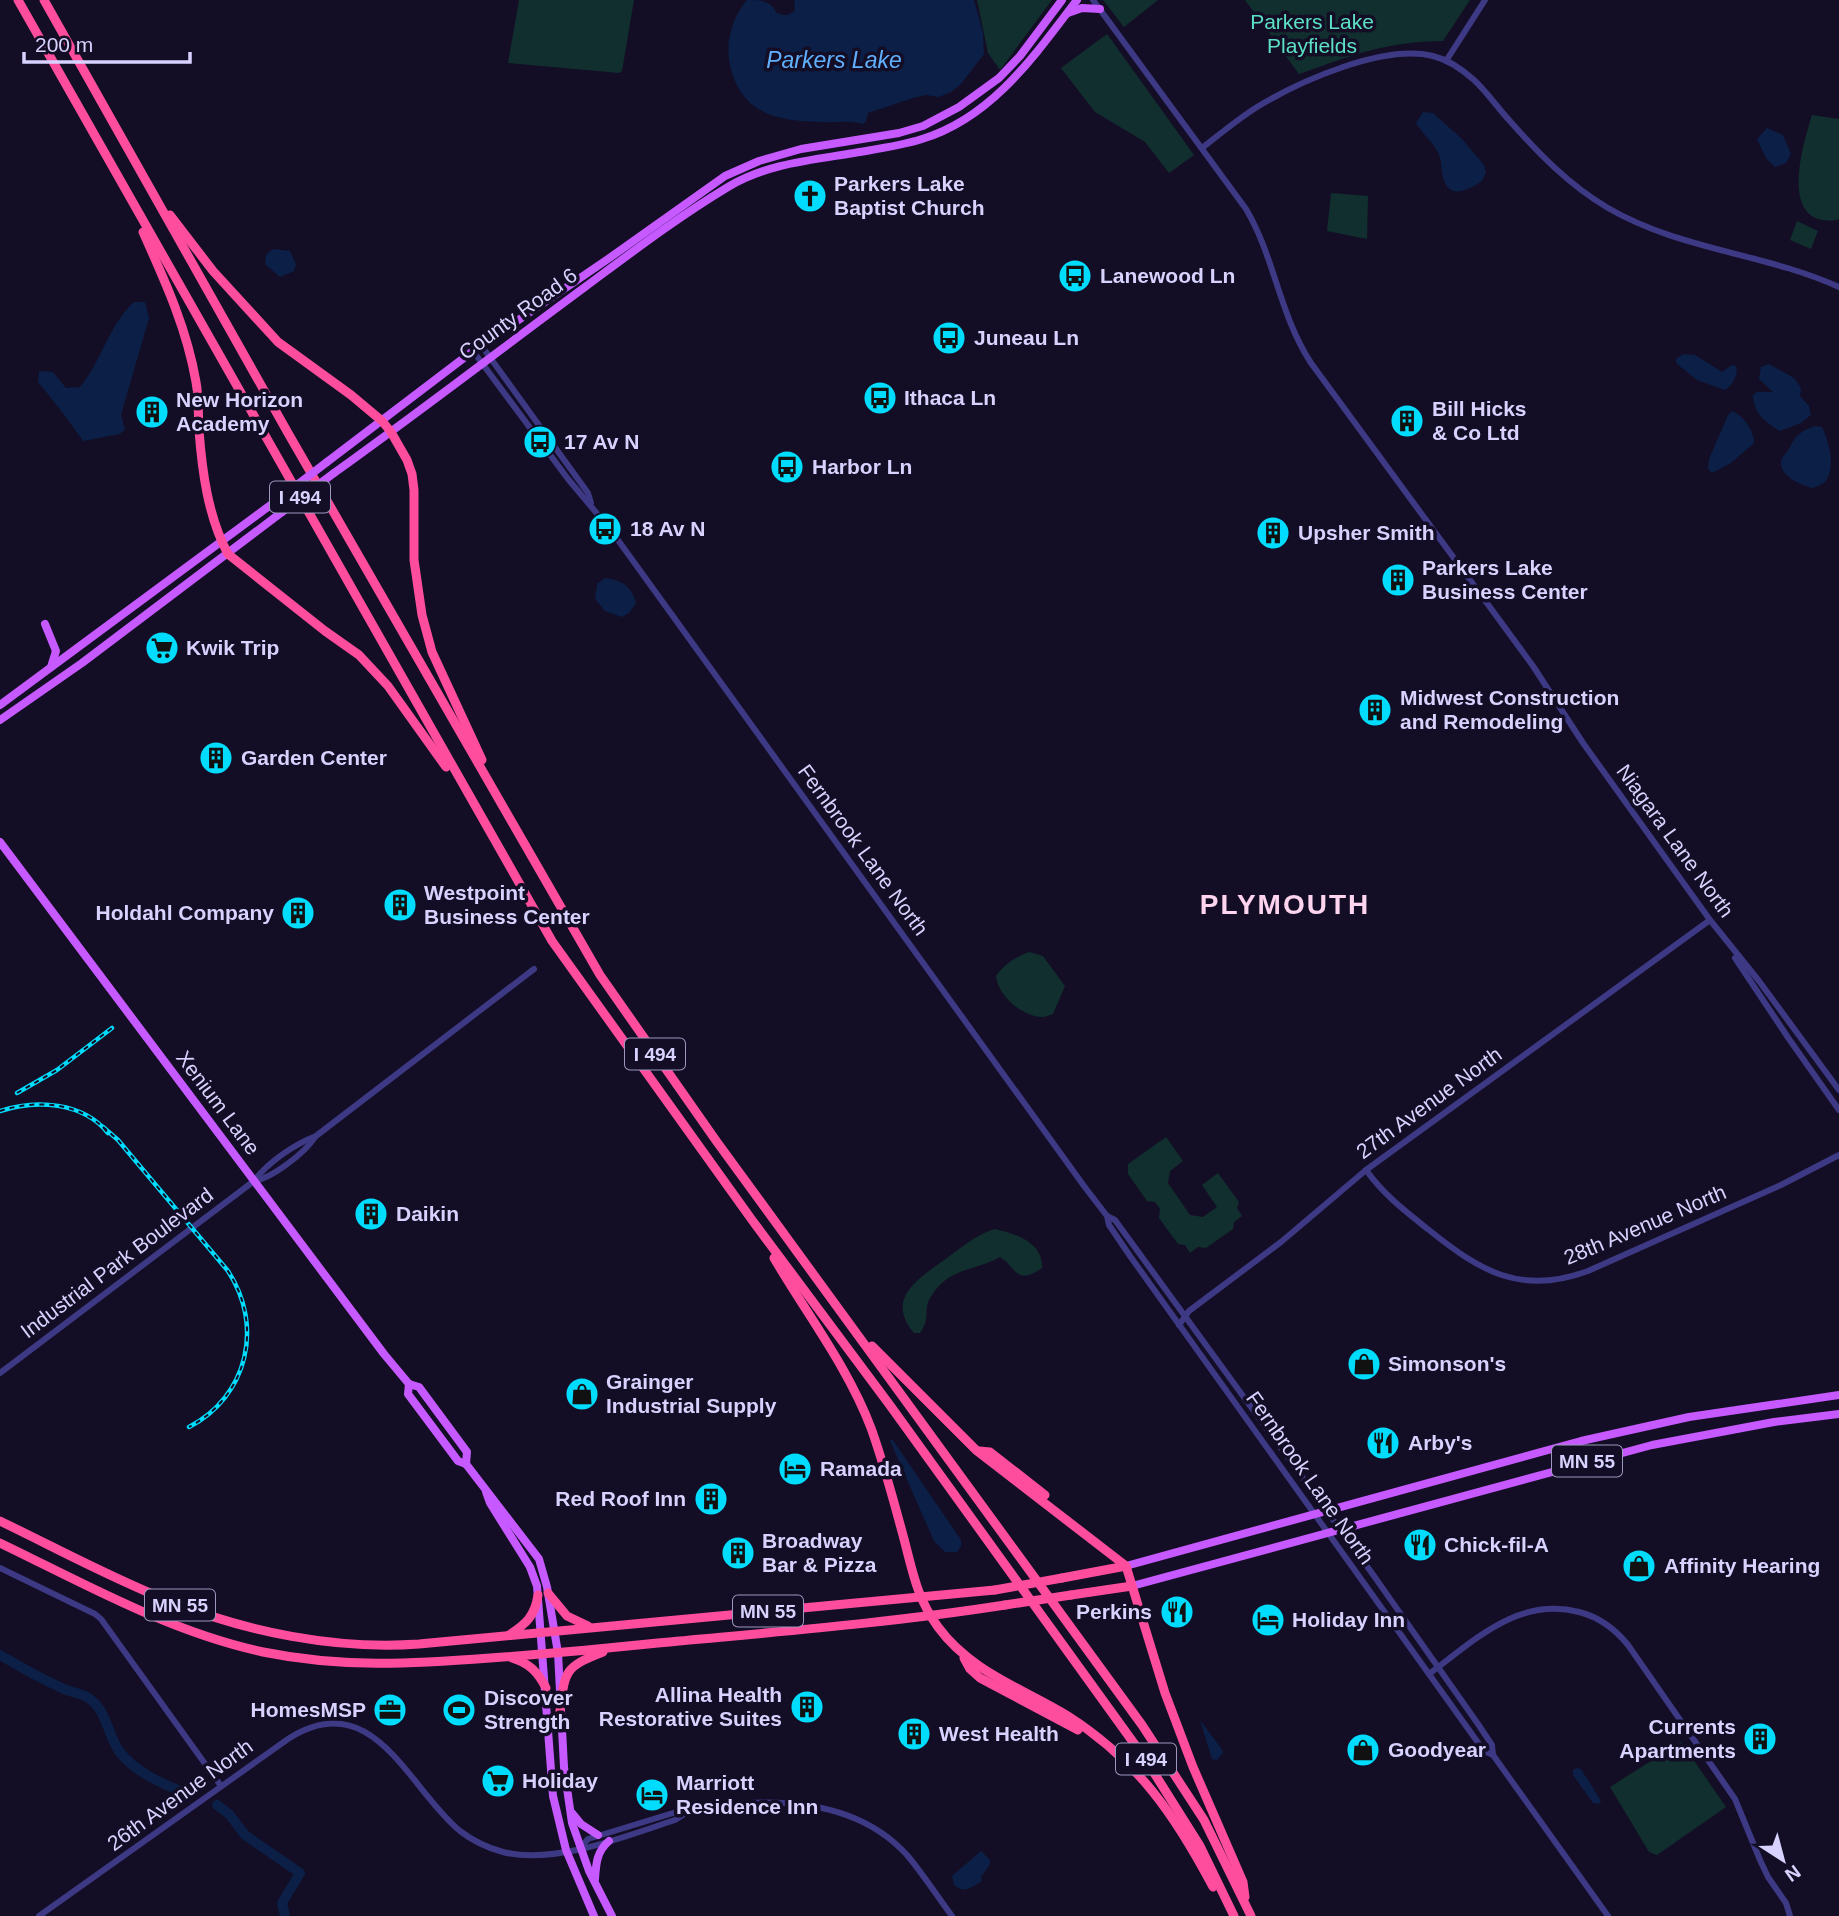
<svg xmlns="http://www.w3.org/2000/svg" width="1839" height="1916" font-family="Arial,sans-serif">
<rect width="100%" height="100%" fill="#130e25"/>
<!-- green -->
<g fill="#112f2e">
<path d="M 519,0 L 634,0 L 622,71 L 619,73 L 508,63 Z"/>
<path d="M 977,0 L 1052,0 L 1000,70 L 988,53 Z"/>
<path d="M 1103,0 L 1158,0 L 1124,27 Z"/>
<path d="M 1245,0 L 1470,0 L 1443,41 C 1388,41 1350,56 1299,74 Z"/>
<path d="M 1107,34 L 1194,155 L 1169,173 L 1145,142 L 1095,112 L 1061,68 Z"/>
<path d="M 1812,115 L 1839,119 L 1839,219 C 1833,221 1829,221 1822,220 C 1782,212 1804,141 1812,115 Z"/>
<path d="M 1331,193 L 1368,196 L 1367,239 L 1327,231 Z"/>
<path d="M 1797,221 L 1818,231 L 1811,249 L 1790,240 Z"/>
<path d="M 1029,952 L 1043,956 L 1065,986 L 1053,1014 C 1049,1015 1046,1017 1042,1017 C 1022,1016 998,996 996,976 C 1005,964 1015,957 1029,952 Z"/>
<path d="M 1166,1137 L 1183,1161 L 1170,1171 L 1168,1183 L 1190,1215 L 1203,1217 L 1217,1207 L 1202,1185 L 1218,1173 L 1239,1202 L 1237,1208 L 1242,1216 L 1234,1222 L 1233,1229 L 1206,1248 L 1198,1247 L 1190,1253 L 1185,1245 L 1178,1244 L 1159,1218 L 1160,1209 L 1155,1202 L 1147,1201 L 1128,1174 L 1128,1164 Z"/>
<path d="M 995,1229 C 1016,1234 1043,1242 1042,1268 C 1016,1286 1017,1268 1000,1257 C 973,1272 948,1267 930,1298 C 923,1311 931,1318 920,1333 L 914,1333 C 885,1299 918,1279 944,1260 C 961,1248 975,1235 995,1229 Z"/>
<path d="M 1681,1742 L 1726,1807 L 1657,1855 L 1649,1852 L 1610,1787 Z"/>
</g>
<!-- water -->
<g fill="#0b1f47">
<path d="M 747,0 C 761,0 770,0 777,13 C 785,16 789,16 795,10 L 794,0 L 974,0 L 983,33 L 984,54 L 961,84 L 951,92 L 939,97 L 926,95 L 913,98 L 868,113 L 866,121 L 863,124 C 848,120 836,123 821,122 C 777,121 741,114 730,65 C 725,43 732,17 747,0 Z"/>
<path d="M 1423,112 L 1433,113 L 1462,139 L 1484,165 L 1486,172 L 1482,181 C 1467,191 1449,200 1443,177 C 1441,169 1442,162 1439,155 C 1434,142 1423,135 1416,123 Z"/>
<path d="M 1767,128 L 1783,135 L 1791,154 L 1786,163 L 1775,167 L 1766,158 L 1757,139 Z"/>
<path d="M 273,249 L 290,251 L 296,264 L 294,271 L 280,277 L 265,264 L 266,255 Z"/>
<path d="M 134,302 L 145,302 L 149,318 L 121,415 L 125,429 L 120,434 L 83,441 C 69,421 54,401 38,382 L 39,371 L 53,372 L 66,388 L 80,387 C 102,361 108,326 134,302 Z"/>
<path d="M 1683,354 L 1695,355 L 1722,372 L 1732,365 L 1736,366 C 1739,374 1732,386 1725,390 L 1697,380 L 1676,363 L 1676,359 Z"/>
<path d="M 1769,364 L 1794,378 L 1801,388 L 1800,396 L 1809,406 L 1811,415 L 1801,423 L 1780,431 C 1765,422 1754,414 1753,395 L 1757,392 L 1773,392 L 1759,379 L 1761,367 Z"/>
<path d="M 1732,411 C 1744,416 1754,431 1754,443 L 1731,463 L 1712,473 L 1708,469 L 1709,459 L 1728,415 Z"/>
<path d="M 1815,426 L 1822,427 C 1829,441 1837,470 1824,483 C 1821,485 1817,486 1813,488 C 1802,486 1779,476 1781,461 C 1782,456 1788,452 1790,447 C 1795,436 1802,430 1815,426 Z"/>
<path d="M 605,578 C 622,580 632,587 636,603 L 629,613 L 622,617 L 605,611 L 595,599 L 597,584 Z"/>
<path d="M 892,1439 L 961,1540 L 961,1546 L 957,1552 L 945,1552 L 934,1541 L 890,1441 Z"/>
<path d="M 1200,1720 L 1221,1748 L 1223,1753 L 1217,1760 L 1212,1759 Z"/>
<path d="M 1577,1768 L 1581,1769 L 1601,1801 L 1599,1804 L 1593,1803 L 1573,1775 L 1573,1770 Z"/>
<path d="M 981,1851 L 990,1860 L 990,1864 L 981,1877 L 982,1881 C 970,1888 965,1894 954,1885 L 952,1876 Z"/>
</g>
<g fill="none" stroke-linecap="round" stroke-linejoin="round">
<!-- river -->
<g stroke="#0b1f47" stroke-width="10">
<path d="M 0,1655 C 20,1667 40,1678 62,1688 C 69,1692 80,1693 87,1697 C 107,1709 107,1734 119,1751 C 134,1772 165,1785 187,1794"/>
<path d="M 217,1805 L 229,1814 L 245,1835 L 300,1873 L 282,1903 L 285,1916"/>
</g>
<!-- minor -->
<g stroke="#3e3984" stroke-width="6">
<path d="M 1093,0 L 1246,209 C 1275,258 1279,314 1311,363 L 1533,666 L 1583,743 L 1710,920 L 1759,981 L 1839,1090"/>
<path d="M 1446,61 L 1485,0"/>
<path d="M 1202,148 C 1220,134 1238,119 1257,107 C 1300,81 1383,44 1433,56 C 1449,60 1463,70 1474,80 C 1487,92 1497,107 1509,120 C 1539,154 1569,185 1608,208 C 1680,250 1764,253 1839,287"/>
<path d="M 481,345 L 588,493 L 591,503"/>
<path d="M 473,351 L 568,479 L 610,529 L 1084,1186 L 1107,1216 L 1115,1220 L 1374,1576 L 1478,1724 L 1492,1745 L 1493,1755 L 1608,1916"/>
<path d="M 1735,958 L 1789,1039 L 1839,1110"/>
<path d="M 1366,1170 C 1384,1195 1405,1211 1429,1230 C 1480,1271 1521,1296 1588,1271 L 1781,1185 L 1839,1155"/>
<path d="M 254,1181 C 272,1178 305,1153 315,1137"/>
<path d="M 1107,1216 L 1109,1225 L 1130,1256 L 1484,1751 L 1493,1755"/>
<path d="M 1179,1325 L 1189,1311 L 1281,1242 L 1366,1170 L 1710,920"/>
<path d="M 0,1373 L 254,1181 C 268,1162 295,1144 316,1136 L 534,969"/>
<path d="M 0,1568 L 95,1614 L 101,1619 L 221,1786"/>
<path d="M 1429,1674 C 1474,1641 1518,1596 1579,1612 C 1599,1617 1615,1629 1628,1645 L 1735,1799 L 1760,1860 L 1768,1877 L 1786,1903 L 1790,1916"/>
<path d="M 581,1847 L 588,1839 L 673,1813 C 698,1813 723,1805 748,1803 C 806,1800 866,1810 907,1855 C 923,1874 937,1896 952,1916"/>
<path d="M 39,1916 L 288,1739 C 373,1684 408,1788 460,1831 C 473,1841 488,1848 503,1852 C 555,1865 626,1836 675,1820 L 686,1813"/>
</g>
<!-- major -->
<g stroke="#c659ff" stroke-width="8">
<path d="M 1068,13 L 1082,8 L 1100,9"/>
<path d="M 327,462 L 473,351 L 608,259 L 725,176 L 759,161 L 801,149 L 899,133 L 923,126 L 959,107 L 999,78 L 1020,56 L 1062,0"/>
<path d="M 334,473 C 418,413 501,349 585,287 C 631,253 678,217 728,187 C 766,164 811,160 854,153 C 877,149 900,146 922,139 C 992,118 1035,55 1077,0"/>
<path d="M 45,624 L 56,651 L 51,667"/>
<path d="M 0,705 L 276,501"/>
<path d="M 0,720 L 82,663 L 282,512"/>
<path d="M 0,842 L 384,1354 L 409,1384 L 419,1387 L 467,1452 L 466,1464"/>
<path d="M 409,1384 L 408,1394 L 458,1461 L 466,1464 L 539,1559 L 547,1587 L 558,1653 L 564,1767 L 572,1823 L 589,1871 L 612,1916"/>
<path d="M 486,1492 L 490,1503 L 530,1567 L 537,1586 L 553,1796 L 566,1850 L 594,1916"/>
<path d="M 1126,1566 L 1581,1441 L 1689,1417 L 1839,1395"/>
<path d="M 1132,1586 L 1652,1445 L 1774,1422 L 1839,1414"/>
<path d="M 572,1813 L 581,1824 L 598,1835"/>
<path d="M 595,1879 C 596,1863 597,1851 609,1841"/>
</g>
<!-- highway -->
<g stroke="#ff4d9d" stroke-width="9">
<path d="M 18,0 L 552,941 L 752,1220 L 889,1404 L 1146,1760 L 1200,1846 L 1234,1916"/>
<path d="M 44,0 L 288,433 L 600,975 L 717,1142 L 1142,1725 L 1204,1820 L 1251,1916"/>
<path d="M 170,215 L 213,271 L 278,342 L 351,395 L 382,421 L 391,432 L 407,460 L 412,474 L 414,490 L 414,560 L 422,615 L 432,652 L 482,760"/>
<path d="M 143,232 C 165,281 187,329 196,382 C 199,398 198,414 199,430 C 202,471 208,517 228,554 L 325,631 L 359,655 L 388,686 L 446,767"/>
<path d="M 774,1258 C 806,1313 848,1367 871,1428 C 884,1464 894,1502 904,1539 C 913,1573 917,1598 938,1627 C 971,1672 1022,1688 1068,1716 C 1138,1761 1175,1815 1213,1887"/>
<path d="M 872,1346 L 977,1451 L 1126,1566 L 1165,1693 L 1193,1767 L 1243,1882 L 1245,1897"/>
<path d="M 979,1451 L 990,1452 L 1045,1495"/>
<path d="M 0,1521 C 56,1548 111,1578 169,1601 C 247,1632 335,1650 419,1644 L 995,1590"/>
<path d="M 0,1543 C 85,1584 170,1632 263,1652 C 342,1668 411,1664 490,1658 C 546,1654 602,1649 658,1643 C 774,1632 890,1623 1005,1605"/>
<path d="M 1062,1578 L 1126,1566"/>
<path d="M 548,1593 L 567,1616 L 588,1626"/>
<path d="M 1071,1595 L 1132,1586"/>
<path d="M 509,1635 C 526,1624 535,1616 538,1595"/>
<path d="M 512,1658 C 529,1663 538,1672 546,1688"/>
<path d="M 964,1658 L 970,1669 L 980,1678 L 1078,1730"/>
<path d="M 560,1711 C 565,1671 564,1667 603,1652"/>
</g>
<defs>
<g id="rail">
<path d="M 17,1093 L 57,1070 L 112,1028"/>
<path d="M 0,1111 C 36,1099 83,1102 108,1133"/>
<path d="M 103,1127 L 118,1140 L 228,1271 C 264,1326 248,1396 189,1427"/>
</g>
</defs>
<!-- rail casing -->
<use href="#rail" stroke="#00dcfd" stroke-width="4.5"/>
<!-- rail -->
<use href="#rail" stroke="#130e25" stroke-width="2" stroke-dasharray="5" stroke-linecap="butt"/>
<!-- major-bridge -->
<g stroke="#c659ff" stroke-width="8">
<path d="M 276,501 L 327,462"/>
<path d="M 282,512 L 334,473"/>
</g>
<!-- highway-bridge -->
<g stroke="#ff4d9d" stroke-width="9">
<path d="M 995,1590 L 1062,1578"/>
<path d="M 1005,1605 L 1071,1595"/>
</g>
</g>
<!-- icons -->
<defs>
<symbol id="church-disc" viewBox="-11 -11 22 22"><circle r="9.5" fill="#00dcfd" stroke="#130e25"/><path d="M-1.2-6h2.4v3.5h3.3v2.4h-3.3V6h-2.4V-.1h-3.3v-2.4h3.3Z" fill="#111"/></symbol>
<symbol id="bus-disc" viewBox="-11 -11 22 22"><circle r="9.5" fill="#00dcfd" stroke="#130e25"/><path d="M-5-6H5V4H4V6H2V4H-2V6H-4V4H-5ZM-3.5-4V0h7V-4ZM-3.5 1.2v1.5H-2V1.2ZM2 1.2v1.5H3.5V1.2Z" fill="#111"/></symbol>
<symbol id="building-disc" viewBox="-11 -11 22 22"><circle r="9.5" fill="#00dcfd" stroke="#130e25"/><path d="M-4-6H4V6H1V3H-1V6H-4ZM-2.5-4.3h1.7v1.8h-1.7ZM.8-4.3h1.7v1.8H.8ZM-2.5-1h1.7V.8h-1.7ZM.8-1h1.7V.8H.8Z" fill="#111"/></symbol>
<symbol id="supermarket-disc" viewBox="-11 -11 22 22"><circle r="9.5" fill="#00dcfd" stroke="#130e25"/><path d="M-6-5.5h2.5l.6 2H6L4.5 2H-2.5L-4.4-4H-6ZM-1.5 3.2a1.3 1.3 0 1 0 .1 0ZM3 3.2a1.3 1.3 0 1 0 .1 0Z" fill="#111"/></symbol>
<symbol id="shop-disc" viewBox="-11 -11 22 22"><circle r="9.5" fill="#00dcfd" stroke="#130e25"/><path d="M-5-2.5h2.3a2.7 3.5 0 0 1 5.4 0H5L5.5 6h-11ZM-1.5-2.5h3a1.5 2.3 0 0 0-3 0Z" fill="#111"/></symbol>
<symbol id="restaurant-disc" viewBox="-11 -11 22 22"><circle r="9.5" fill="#00dcfd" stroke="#130e25"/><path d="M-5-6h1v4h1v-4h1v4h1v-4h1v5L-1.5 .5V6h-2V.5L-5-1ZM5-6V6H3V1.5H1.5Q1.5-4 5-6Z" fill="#111"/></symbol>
<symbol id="hotel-disc" viewBox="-11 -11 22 22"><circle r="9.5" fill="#00dcfd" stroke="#130e25"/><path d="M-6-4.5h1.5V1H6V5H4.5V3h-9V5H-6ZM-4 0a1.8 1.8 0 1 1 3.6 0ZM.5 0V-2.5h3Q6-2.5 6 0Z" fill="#111"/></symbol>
<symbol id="office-disc" viewBox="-11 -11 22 22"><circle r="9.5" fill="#00dcfd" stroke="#130e25"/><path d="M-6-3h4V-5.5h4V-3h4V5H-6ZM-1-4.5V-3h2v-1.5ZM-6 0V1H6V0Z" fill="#111"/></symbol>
<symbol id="stadium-disc" viewBox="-11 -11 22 22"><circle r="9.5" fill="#00dcfd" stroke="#130e25"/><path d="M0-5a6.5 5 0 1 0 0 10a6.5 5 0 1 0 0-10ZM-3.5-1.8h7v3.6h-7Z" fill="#111"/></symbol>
</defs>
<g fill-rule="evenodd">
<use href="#church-disc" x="791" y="177" width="38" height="38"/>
<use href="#bus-disc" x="1056" y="257" width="38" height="38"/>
<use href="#bus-disc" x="930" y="319" width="38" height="38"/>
<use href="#bus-disc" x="861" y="379" width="38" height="38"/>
<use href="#building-disc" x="133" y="393" width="38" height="38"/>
<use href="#building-disc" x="1388" y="402" width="38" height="38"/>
<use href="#bus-disc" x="521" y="423" width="38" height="38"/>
<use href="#bus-disc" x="768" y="448" width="38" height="38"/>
<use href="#bus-disc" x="586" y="510" width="38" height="38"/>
<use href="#building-disc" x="1254" y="514" width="38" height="38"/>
<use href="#building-disc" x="1379" y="561" width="38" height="38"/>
<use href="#supermarket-disc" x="143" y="629" width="38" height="38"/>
<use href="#building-disc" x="1356" y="691" width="38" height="38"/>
<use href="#building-disc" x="197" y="739" width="38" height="38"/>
<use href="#building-disc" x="381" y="886" width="38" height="38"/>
<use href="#building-disc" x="279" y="894" width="38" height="38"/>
<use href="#building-disc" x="352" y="1195" width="38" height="38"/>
<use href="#shop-disc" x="1345" y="1345" width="38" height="38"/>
<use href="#shop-disc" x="563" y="1375" width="38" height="38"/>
<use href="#restaurant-disc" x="1364" y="1424" width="38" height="38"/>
<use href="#hotel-disc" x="776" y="1450" width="38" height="38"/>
<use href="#building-disc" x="692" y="1480" width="38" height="38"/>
<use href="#restaurant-disc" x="1401" y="1526" width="38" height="38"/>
<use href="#building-disc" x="719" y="1534" width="38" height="38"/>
<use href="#shop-disc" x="1620" y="1547" width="38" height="38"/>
<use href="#restaurant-disc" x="1158" y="1593" width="38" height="38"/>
<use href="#hotel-disc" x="1249" y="1601" width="38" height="38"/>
<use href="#building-disc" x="788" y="1688" width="38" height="38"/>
<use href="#office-disc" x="371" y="1691" width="38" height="38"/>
<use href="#stadium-disc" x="440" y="1691" width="38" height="38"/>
<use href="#building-disc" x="895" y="1715" width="38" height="38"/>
<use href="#building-disc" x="1741" y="1720" width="38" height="38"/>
<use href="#shop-disc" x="1344" y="1731" width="38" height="38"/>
<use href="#supermarket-disc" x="479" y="1762" width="38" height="38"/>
<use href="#hotel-disc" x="633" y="1776" width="38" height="38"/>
</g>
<g text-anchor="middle" stroke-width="7" stroke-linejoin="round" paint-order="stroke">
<!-- shield labels -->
<g fill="#130e25" stroke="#9d97be" stroke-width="2">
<rect x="270" y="481.5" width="60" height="31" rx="5"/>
<rect x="625" y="1038.5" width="60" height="31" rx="5"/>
<rect x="1552" y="1445.5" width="70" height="31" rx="5"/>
<rect x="145" y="1589.5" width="70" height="31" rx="5"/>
<rect x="733" y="1595.5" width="70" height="31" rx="5"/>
<rect x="1116" y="1743.5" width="60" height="31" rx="5"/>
</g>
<g font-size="19" font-weight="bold" fill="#d8d2ff">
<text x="300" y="504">I 494</text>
<text x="655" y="1061">I 494</text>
<text x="1587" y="1468">MN 55</text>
<text x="180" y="1612">MN 55</text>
<text x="768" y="1618">MN 55</text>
<text x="1146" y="1766">I 494</text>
</g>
<!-- park labels -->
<g font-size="21" fill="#5ce1c4" stroke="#130e25">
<text x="1312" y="29">Parkers Lake<tspan x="1312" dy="24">Playfields</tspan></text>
</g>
<!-- poi labels -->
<g font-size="21" font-weight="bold" fill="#d8d2ff" stroke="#130e25" text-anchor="start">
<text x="834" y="191">Parkers Lake<tspan x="834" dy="24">Baptist Church</tspan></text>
<text x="1100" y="283">Lanewood Ln</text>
<text x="974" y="345">Juneau Ln</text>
<text x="904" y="405">Ithaca Ln</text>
<text x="176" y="407">New Horizon<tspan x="176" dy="24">Academy</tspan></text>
<text x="1432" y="416">Bill Hicks<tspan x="1432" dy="24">&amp; Co Ltd</tspan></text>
<text x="564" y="449">17 Av N</text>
<text x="812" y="474">Harbor Ln</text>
<text x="630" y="536">18 Av N</text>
<text x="1298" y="540">Upsher Smith</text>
<text x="1422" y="575">Parkers Lake<tspan x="1422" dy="24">Business Center</tspan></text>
<text x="186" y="655">Kwik Trip</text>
<text x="1400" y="705">Midwest Construction<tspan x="1400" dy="24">and Remodeling</tspan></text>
<text x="241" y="765">Garden Center</text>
<text x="424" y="900">Westpoint<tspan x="424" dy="24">Business Center</tspan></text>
<text x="274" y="920" text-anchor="end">Holdahl Company</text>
<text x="396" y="1221">Daikin</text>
<text x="1388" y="1371">Simonson's</text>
<text x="606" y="1389">Grainger<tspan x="606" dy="24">Industrial Supply</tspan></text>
<text x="1408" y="1450">Arby's</text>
<text x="820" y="1476">Ramada</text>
<text x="686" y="1506" text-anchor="end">Red Roof Inn</text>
<text x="762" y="1548">Broadway<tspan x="762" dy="24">Bar &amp; Pizza</tspan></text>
<text x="1444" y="1552">Chick-fil-A</text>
<text x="1664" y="1573">Affinity Hearing</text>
<text x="1152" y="1619" text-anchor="end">Perkins</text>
<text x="1292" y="1627">Holiday Inn</text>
<text x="782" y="1702" text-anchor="end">Allina Health<tspan x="782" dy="24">Restorative Suites</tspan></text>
<text x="484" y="1705">Discover<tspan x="484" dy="24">Strength</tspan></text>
<text x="366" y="1717" text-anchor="end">HomesMSP</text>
<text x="1736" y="1734" text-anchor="end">Currents<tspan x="1736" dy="24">Apartments</tspan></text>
<text x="939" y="1741">West Health</text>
<text x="1388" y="1757">Goodyear</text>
<text x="522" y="1788">Holiday</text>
<text x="676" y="1790">Marriott<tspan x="676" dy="24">Residence Inn</tspan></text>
</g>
<!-- street labels -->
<g font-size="21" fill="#d8d2ff" stroke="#130e25">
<text transform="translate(518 314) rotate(-36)" y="7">County Road 6</text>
<text transform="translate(1675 841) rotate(54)" y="7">Niagara Lane North</text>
<text transform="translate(863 850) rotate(54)" y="7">Fernbrook Lane North</text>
<text transform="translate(218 1103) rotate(53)" y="7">Xenium Lane</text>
<text transform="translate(1429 1103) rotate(-36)" y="7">27th Avenue North</text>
<text transform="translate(1645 1225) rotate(-23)" y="7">28th Avenue North</text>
<text transform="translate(117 1263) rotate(-37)" y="7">Industrial Park Boulevard</text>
<text transform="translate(1310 1478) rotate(55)" y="7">Fernbrook Lane North</text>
<text transform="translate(180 1795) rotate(-36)" y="7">26th Avenue North</text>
</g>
<!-- water labels -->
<g font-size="23" font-style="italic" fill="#60b0ff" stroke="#130e25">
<text x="834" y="68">Parkers Lake</text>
</g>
<!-- district labels -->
<g font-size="28" font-weight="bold" letter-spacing="2" fill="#ffd4ee" stroke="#130e25">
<text x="1285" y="914">PLYMOUTH</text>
</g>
</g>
<!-- north arrow -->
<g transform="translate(1783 1860) rotate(144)" stroke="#130e25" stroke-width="5" paint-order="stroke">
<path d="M0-5L12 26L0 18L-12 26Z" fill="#d8d2ff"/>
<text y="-10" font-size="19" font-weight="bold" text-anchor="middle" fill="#d8d2ff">N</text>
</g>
<!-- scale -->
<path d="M24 52v10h166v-10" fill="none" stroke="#d8d2ff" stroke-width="3.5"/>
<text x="35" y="52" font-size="21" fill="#d8d2ff" stroke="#130e25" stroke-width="5" paint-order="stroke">200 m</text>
</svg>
